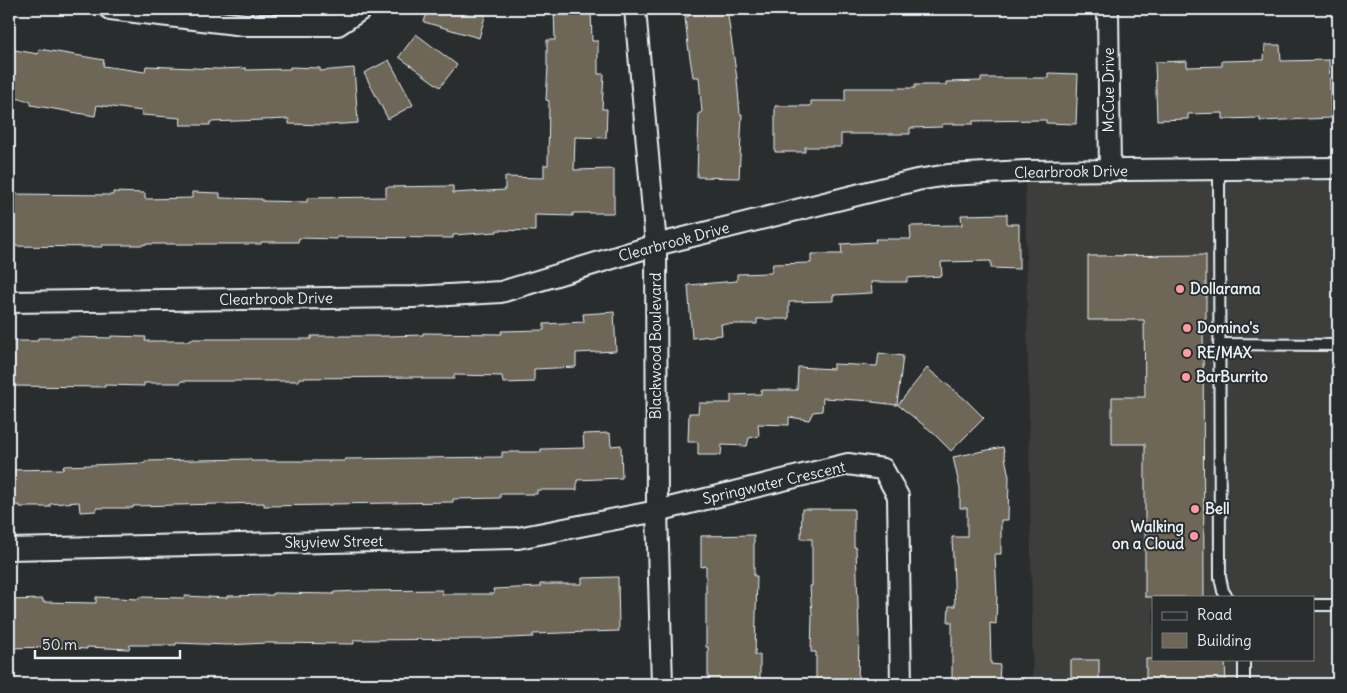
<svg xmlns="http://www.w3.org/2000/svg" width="1347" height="693" font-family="Delius,sans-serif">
<rect width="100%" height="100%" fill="#2a2d2e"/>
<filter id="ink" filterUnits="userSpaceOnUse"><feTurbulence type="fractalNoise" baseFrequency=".02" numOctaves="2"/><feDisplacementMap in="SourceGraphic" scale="10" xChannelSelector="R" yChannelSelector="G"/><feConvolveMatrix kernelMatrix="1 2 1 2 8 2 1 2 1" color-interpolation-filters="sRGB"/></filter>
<g filter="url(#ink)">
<!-- built -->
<path fill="#3e3e3a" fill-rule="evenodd" d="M 1338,169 L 1338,684 L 1033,684 L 1025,171 ZM 1153,597 L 1313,597 L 1313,659 L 1153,659 Z"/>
<!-- building -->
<g fill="#6e6656" stroke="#e8f1f8">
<path d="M 428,9 L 487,9 L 479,38 L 424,22 Z"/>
<path d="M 591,9 L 592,41 L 598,41 L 598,74 L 604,74 L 602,109 L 607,109 L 606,138 L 575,137 L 574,170 L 614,169 L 614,213 L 573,213 L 573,216 L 535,215 L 535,231 L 497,230 L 497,232 L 453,235 L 453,238 L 337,237 L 337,239 L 299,238 L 298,242 L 261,242 L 261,244 L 144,244 L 144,245 L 102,245 L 102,247 L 9,246 L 9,194 L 113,195 L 113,192 L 145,193 L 145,199 L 192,198 L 192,192 L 220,193 L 220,198 L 262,199 L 262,201 L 307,202 L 307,198 L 386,197 L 386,187 L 453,186 L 453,193 L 505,190 L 505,177 L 544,178 L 544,165 L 548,165 L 549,101 L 546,100 L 548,66 L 547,66 L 547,40 L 555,40 L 554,10 Z"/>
<path d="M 688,9 L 727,9 L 737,79 L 740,114 L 742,114 L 739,178 L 697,177 L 699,113 L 702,113 L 699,77 L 693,77 L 688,45 L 685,17 L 689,16 Z"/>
<path d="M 416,34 L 457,65 L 440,87 L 399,57 Z"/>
<path d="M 1265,45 L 1280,45 L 1281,61 L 1329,60 L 1331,118 L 1260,121 L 1260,118 L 1223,119 L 1223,113 L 1188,114 L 1188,119 L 1157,120 L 1155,62 L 1187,61 L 1187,67 L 1222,66 L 1222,61 L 1264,60 Z"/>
<path d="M 9,49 L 38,54 L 39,49 L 69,54 L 104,60 L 103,66 L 145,72 L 146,66 L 218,69 L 246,68 L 246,70 L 290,69 L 290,67 L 320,68 L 320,71 L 354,68 L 358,123 L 328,125 L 289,124 L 289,119 L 210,122 L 210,125 L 180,125 L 181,118 L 142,115 L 142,111 L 97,105 L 95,116 L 31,105 L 31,101 L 9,97 Z"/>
<path d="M 389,60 L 413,105 L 388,119 L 364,73 Z"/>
<path d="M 1048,73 L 1078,74 L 1076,124 L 1046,123 L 1046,120 L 973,121 L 973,124 L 942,124 L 942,127 L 910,128 L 910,134 L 841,134 L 841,147 L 805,147 L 805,152 L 775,152 L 775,106 L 811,106 L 811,101 L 845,101 L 845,88 L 915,88 L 915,85 L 946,85 L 946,82 L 981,81 L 981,78 L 1048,78 Z"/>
<path d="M 1007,214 L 1007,224 L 1019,224 L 1019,269 L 991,268 L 991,261 L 941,262 L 942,276 L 907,278 L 907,282 L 871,282 L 872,293 L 833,295 L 833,301 L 789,302 L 789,319 L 757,319 L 757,324 L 721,324 L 722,335 L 692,338 L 688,285 L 737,281 L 737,274 L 771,273 L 773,264 L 811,263 L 811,254 L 842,254 L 841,244 L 876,242 L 875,239 L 911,239 L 910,226 L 962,225 L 961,215 Z"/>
<path d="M 1206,255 L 1206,319 L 1203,319 L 1204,597 L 1145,597 L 1145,444 L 1112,444 L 1112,397 L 1145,397 L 1144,320 L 1088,320 L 1088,256 Z"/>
<path d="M 614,312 L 616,351 L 576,353 L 576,367 L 534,369 L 534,382 L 503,383 L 502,376 L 454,375 L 454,379 L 422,379 L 422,377 L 299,378 L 299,381 L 181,381 L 181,383 L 144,383 L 144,386 L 105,385 L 105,387 L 9,386 L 9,341 L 38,341 L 38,338 L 72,338 L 72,337 L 111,338 L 111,336 L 146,337 L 145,341 L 191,341 L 191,339 L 311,339 L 311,336 L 390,336 L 423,335 L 423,333 L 502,334 L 501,331 L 544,330 L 544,324 L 584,322 L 583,314 Z"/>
<path d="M 879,353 L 903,356 L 897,405 L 872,402 L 873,401 L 823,398 L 822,411 L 813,412 L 809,420 L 789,417 L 789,425 L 758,424 L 759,436 L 749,438 L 747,446 L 722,445 L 721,455 L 698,455 L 698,442 L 688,442 L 689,413 L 698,413 L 699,403 L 731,403 L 731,395 L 761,394 L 761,390 L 797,390 L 798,367 L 833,369 L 833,364 L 877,366 Z"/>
<path d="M 927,368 L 966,400 L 984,418 L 951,451 L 931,431 L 898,405 Z"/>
<path d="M 610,433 L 611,446 L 621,445 L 622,478 L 577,480 L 577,490 L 537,490 L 537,494 L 500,494 L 500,498 L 453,499 L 453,502 L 331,504 L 331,505 L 264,506 L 264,503 L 133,506 L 133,508 L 96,508 L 96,511 L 80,512 L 79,502 L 50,504 L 50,507 L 20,507 L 20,505 L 9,505 L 9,470 L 64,469 L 63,466 L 145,463 L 145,461 L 251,459 L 251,461 L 345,461 L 345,459 L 502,457 L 502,452 L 541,452 L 541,449 L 584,448 L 583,434 Z"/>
<path d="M 1003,447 L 1009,477 L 1008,520 L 1001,520 L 1001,554 L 995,554 L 997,595 L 996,624 L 990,623 L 991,664 L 1000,665 L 999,684 L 952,684 L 952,622 L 948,622 L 949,606 L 955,606 L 952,537 L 967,537 L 967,508 L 960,508 L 960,489 L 953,457 Z"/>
<path d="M 802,509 L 854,509 L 854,547 L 856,547 L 859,633 L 858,684 L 816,684 L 816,652 L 811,652 L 812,615 L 810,586 L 812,586 L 812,539 L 801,539 Z"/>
<path d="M 754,535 L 754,576 L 757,576 L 755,655 L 760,655 L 760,684 L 708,684 L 708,647 L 706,647 L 706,566 L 701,567 L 701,536 Z"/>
<path d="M 618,577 L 619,631 L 533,634 L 533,637 L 487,639 L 354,640 L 354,644 L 266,643 L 228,645 L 176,643 L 176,645 L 130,645 L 129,649 L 87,647 L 87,649 L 50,647 L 9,648 L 9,600 L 43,599 L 43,602 L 96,603 L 96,597 L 139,599 L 139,597 L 185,598 L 185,596 L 227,598 L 227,596 L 273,595 L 273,593 L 334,594 L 334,592 L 361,591 L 442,590 L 442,594 L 494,594 L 493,589 L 540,587 L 540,584 L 582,584 L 582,578 Z"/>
<path d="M 1146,659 L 1225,659 L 1226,684 L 1146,684 Z"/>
<rect x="1071" y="660" width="28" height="24"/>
</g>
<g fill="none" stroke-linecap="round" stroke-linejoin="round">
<defs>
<g id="lane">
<path d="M 1219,170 L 1220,577 L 1223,591 L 1227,597"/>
<path d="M 1219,344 L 1338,345"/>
<path d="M 1313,605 L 1338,605"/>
<path d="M 1244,659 L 1244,684"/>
</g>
<g id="street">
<path d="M 110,9 L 244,25 L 338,25 L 362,9"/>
<path d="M 635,9 L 656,245 L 657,511 L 662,684"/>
<path d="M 1108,9 L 1110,171"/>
<path d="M 9,302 L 413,297 L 501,292 L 656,245 L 917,180 L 948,175 L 1025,171 L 1338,168"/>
<path d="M 9,549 L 518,538 L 657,511 L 848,464 L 883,469 L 898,496 L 901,684"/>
</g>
</defs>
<!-- lane casing -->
<use href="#lane" stroke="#e8f1f8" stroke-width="14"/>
<!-- street casing -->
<use href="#street" stroke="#e8f1f8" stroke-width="24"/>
<!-- lane -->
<use href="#lane" stroke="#2a2d2e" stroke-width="10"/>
<!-- street -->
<use href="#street" stroke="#2a2d2e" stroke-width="20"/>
</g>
</g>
<!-- markers -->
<g fill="#ff9aa2" stroke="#2a2d2e" stroke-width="2">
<circle cx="1180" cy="289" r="5"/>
<circle cx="1187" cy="328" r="5"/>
<circle cx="1187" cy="353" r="5"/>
<circle cx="1186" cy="377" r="5"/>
<circle cx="1195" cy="509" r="5"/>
<circle cx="1194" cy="536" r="5"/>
</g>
<g text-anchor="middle" stroke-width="4" stroke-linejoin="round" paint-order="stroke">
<!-- street labels -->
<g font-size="15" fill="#e8f1f8" stroke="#2a2d2e">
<text transform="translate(1109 90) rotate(-90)" y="5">McCue Drive</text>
<text transform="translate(1071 172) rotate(-1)" y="5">Clearbrook Drive</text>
<text transform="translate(674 242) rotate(-15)" y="5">Clearbrook Drive</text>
<text transform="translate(276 299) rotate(-1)" y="5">Clearbrook Drive</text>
<text transform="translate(656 346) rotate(-90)" y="5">Blackwood Boulevard</text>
<text transform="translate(774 483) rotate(-13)" y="5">Springwater Crescent</text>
<text transform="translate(334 542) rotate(-1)" y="5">Skyview Street</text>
</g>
<!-- poi labels -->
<g font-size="15" font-weight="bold" fill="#e8f1f8" stroke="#2a2d2e" text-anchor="start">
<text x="1190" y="294">Dollarama</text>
<text x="1197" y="333">Domino's</text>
<text x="1197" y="358">RE/MAX</text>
<text x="1196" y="382">BarBurrito</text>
<text x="1205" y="514">Bell</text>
<text x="1184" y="532" text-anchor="end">Walking<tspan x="1184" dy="17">on a Cloud</tspan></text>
</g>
</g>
<!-- margin -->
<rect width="1347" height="693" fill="none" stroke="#2a2d2e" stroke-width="30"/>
<rect x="15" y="15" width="1317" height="663" fill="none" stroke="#e8f1f8" stroke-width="2" filter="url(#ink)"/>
<!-- legend -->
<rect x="1152" y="596" width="162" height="65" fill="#2a2d2e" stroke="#767b7f"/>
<rect x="1162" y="612" width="25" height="8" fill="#2a2d2e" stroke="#767b7f"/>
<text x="1197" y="620" font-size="15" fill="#e8f1f8">Road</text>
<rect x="1162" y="633" width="25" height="15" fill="#6e6656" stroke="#767b7f"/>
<text x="1197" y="646" font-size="15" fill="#e8f1f8">Building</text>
<!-- scale -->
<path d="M35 650v8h145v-8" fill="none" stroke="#e8f1f8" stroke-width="2.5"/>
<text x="42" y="650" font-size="15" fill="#e8f1f8" stroke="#2a2d2e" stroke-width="4" paint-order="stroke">50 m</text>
</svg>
